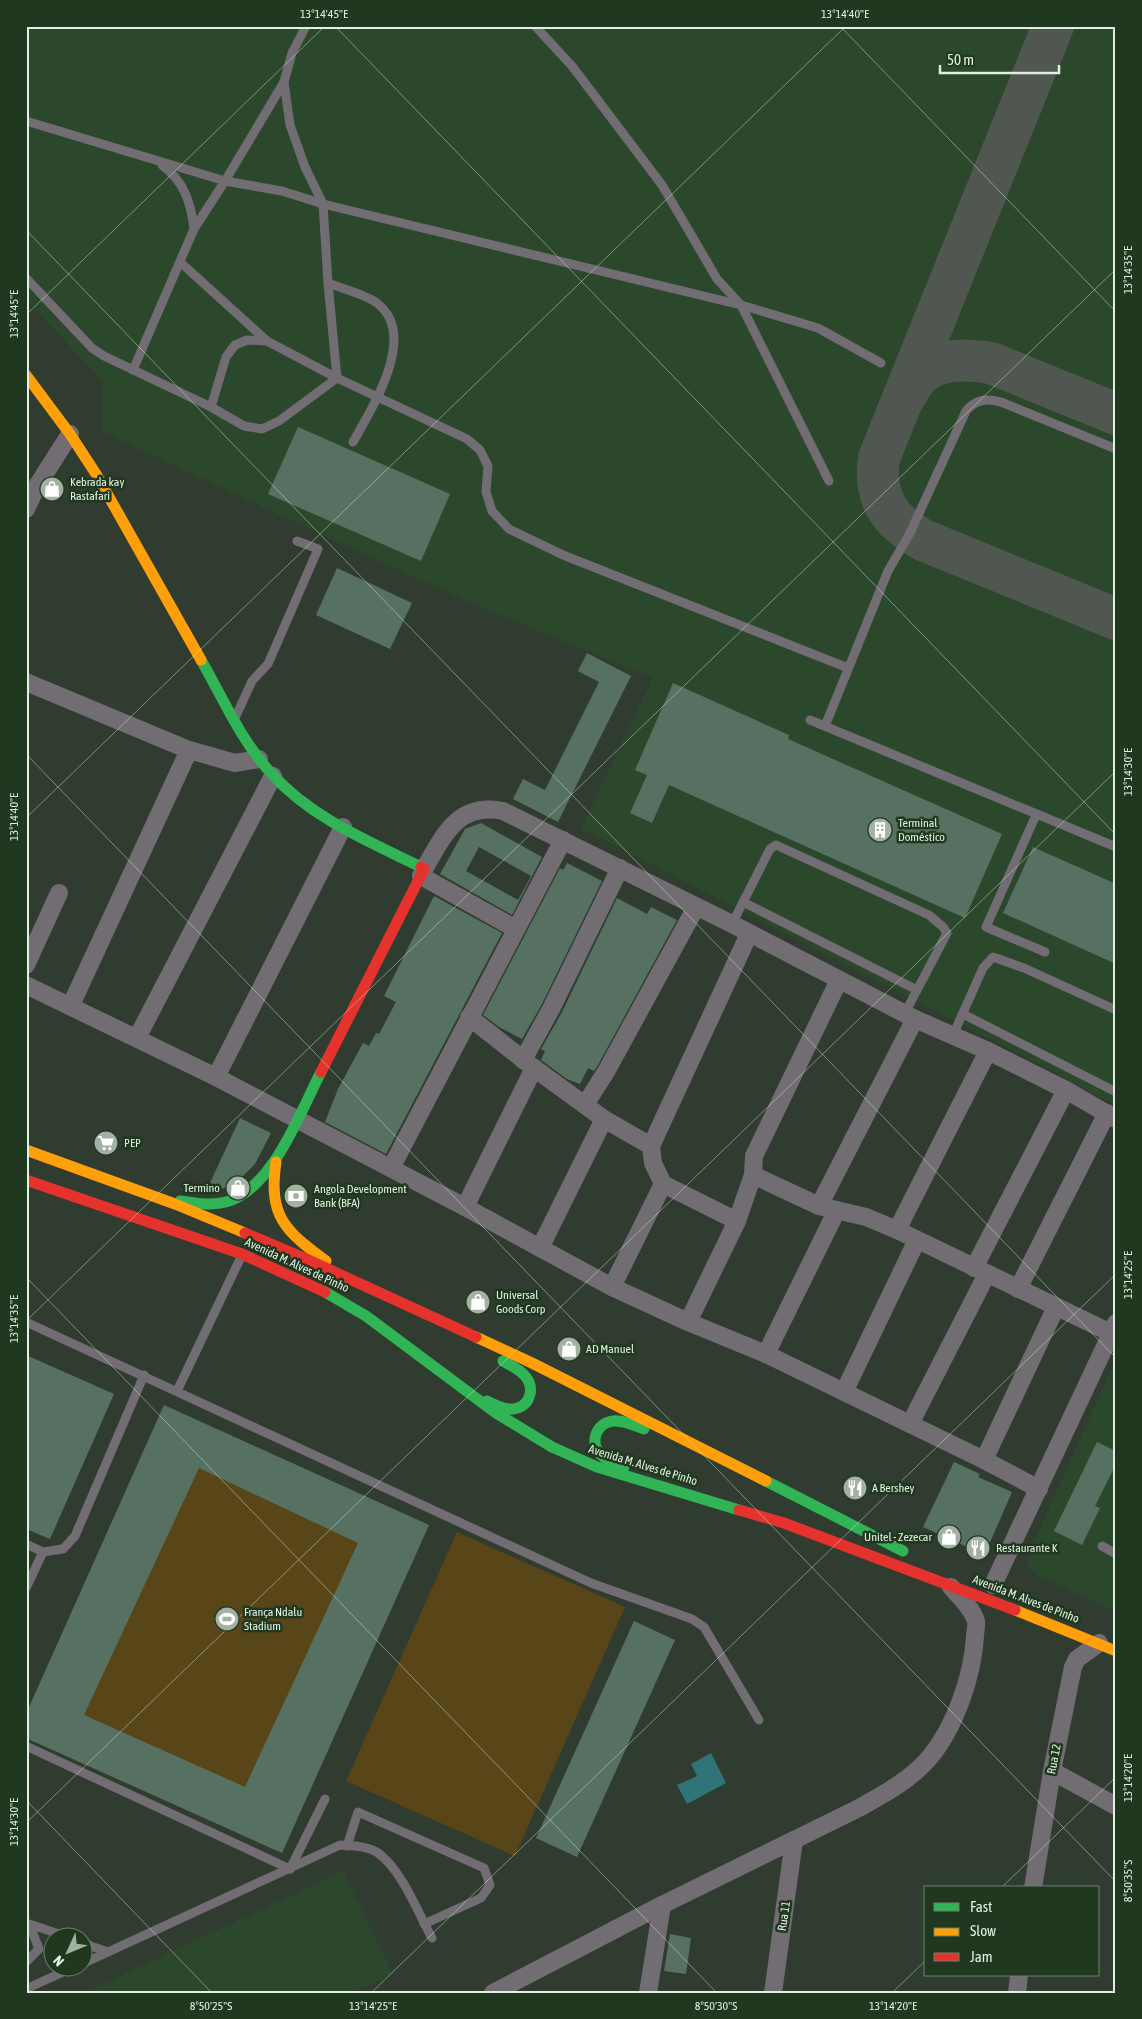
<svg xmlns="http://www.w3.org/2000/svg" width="1142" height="2019" font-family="'Asap Condensed',sans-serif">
<rect width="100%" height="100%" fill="#2f3c2f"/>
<!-- built -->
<g fill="#2c482c">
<path d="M 26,26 L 1116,26 L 1116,1106 L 1048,1069 L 581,828 L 653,678 L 487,610 L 316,532 L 101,431 L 103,381 L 26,300 Z"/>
<path d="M 1116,1359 L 1116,1611 L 1040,1577 L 1029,1568 L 1028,1561 L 1029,1553 Z"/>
<path d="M 343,1871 L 393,1974 L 351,1993 L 84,1993 Z"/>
</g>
<!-- green -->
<g fill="#594618">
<path d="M 164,1405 L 429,1525 L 282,1853 L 26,1738 L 26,1714 Z"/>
<path d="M 457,1532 L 625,1607 L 515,1856 L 346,1781 Z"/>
</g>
<!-- water -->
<path fill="#317478" d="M 711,1753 L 726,1783 L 687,1804 L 677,1785 L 697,1776 L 691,1764 Z"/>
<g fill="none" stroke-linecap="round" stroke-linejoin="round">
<!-- taxiway -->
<g stroke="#505750" stroke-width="42">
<path d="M 1053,26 L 879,458 C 873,497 889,521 923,540 L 1116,619"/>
<path d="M 906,395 C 909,390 912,384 916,379 C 935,357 966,359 991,363 L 1116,414"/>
</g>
</g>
<!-- building -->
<g fill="#567162" fill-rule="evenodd">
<path d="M 298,427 L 450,494 L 421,561 L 268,494 Z"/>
<path d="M 337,568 L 412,603 L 390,649 L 316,615 Z"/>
<path d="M 587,653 L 631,676 L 558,822 L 513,799 L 523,779 L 545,790 L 599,682 L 578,671 Z"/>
<path d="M 673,683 L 789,735 L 788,739 L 1002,834 L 965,918 L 669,785 L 652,823 L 630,813 L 647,775 L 635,770 Z"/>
<path d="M 481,823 L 542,857 L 512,915 L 440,874 L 465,829 ZM 479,847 L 531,876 L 518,900 L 466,871 Z"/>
<path d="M 1033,847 L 1116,884 L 1116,964 L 1003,913 Z"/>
<path d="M 567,863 L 602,881 L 542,1004 L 522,1039 L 499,1027 L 483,1015 L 560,868 L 563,870 Z"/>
<path d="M 434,896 L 502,933 L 386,1154 L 325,1122 L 338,1089 L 363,1043 L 369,1046 L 376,1033 L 379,1034 L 396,1002 L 384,996 Z"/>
<path d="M 617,898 L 647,914 L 651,907 L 677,920 L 598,1065 L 594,1071 L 588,1068 L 580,1084 L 567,1079 L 541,1060 L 545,1051 L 541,1049 L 561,1014 Z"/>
<path d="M 240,1118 L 271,1133 L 255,1164 L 238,1181 L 222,1189 L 210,1183 Z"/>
<path d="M 26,1355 L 114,1394 L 50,1539 L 26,1529 Z"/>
<path d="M 164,1405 L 429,1525 L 282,1853 L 26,1738 L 26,1714 ZM 199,1468 L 358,1543 L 245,1787 L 84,1715 Z"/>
<path d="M 1097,1442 L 1116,1451 L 1116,1464 L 1095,1506 L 1100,1508 L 1082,1545 L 1054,1531 Z"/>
<path d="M 954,1462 L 980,1474 L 978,1477 L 1012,1492 L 988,1547 L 976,1551 L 923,1527 Z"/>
<path d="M 634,1621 L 675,1640 L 577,1857 L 536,1838 Z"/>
<path d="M 670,1934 L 691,1938 L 686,1974 L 664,1971 Z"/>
</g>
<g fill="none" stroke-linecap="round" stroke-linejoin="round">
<!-- lane -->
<g stroke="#726c73" stroke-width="9">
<path d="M 306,26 L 292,53 L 284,82 L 290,125 L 305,167 L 323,204 L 328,283 L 337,378"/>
<path d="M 535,26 L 572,66 L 662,185 L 717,279 L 741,305 L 829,481"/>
<path d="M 26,121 L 225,181 L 282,191 L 323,204 L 741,305 L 818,328 L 881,363"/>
<path d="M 162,165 C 184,181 191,203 194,229"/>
<path d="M 180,262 L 267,341"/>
<path d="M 26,278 L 92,348 L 104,356 L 211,407 L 244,426 L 262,429 L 279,421 L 337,378 L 467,439 L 480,450 L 488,466 L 486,492 L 492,511 L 509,529 L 563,555 L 848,668"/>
<path d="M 328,283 C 340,288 367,295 377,303 C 419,335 372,408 353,442"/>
<path d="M 133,370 L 194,229 L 225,181 L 284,82"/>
<path d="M 211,407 L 226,357 L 235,345 L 247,340 L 267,341 L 337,378"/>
<path d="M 236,716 L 252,681 L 268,664 L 318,549 L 297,541"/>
<path d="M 810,720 L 1116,847"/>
<path d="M 825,726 L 888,571 L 910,533 L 966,411 C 976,399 987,398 1001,402 L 1116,449"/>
<path d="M 1036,815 L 986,927 L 1045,952"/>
<path d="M 743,902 L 917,990"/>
<path d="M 732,924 L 770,849 L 776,845 L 929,915 L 943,927 L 947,933 L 905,1013"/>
<path d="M 963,1014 L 1116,1092"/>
<path d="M 953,1035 L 983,968 L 993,957 L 1024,968 L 1116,1010"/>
<path d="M 26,1322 L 591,1583 L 692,1619 L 704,1627 L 759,1720"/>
<path d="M 177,1391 L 241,1257"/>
<path d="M 26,1544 L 43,1552 L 63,1549 L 75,1536 L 144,1375"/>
<path d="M 1102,1546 L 1116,1554"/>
<path d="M 26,1588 L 43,1552"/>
<path d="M 26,1746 L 290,1869"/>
<path d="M 347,1846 L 358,1812 L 484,1868 L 490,1885 L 481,1898 L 424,1924"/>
<path d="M 290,1869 L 325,1799"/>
<path d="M 26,1923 L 65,1936"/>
<path d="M 26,1927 L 32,1931 L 39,1949 L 26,1962"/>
<path d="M 82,1943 L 108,1952"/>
<path d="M 82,1964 L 340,1845 C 353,1846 367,1846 378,1853 C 402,1870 418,1913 432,1938"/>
<path d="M 26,1989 L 76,1966"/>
</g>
<!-- street -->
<g stroke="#726c73" stroke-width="18">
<path d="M 26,509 L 37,486 L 70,434"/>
<path d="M 26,682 L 189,750 L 235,763 L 259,759"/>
<path d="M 424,869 C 444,835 458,802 503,811 L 732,924 L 915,1019 L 988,1051 L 1066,1090 L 1116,1119"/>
<path d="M 421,876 L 516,929"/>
<path d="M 26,965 L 59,893"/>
<path d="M 26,985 L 216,1077 L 465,1207 L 612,1287 L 688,1322 L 766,1354 L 984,1460 L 1039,1489"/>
<path d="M 71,1005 L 189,750"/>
<path d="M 469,1017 L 534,1068 L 604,1119 L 651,1146 L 653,1163 L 663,1184 L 737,1221"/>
<path d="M 137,1038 L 273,776"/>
<path d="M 523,1060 L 551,1009 L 620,868"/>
<path d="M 216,1077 L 343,827"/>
<path d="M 585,1105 L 607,1070 L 696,907"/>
<path d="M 651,1146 L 749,934"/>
<path d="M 391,1168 L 563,840"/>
<path d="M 753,1175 L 819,1206 L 866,1217 L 897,1230 L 1111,1333"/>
<path d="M 819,1206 L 915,1019"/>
<path d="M 465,1207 L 534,1068"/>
<path d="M 897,1230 L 988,1051"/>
<path d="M 540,1248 L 604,1119"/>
<path d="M 974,1268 L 1066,1090"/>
<path d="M 612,1287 L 663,1184"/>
<path d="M 1018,1289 L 1107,1113"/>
<path d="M 688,1322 L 737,1221 L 753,1175 L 754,1156 L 839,980"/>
<path d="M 766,1354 L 837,1210"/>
<path d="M 844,1392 L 917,1240"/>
<path d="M 910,1424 L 987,1274"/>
<path d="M 984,1460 L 1056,1307"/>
<path d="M 993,1585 L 1116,1323"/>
<path d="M 1052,1771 L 1116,1806"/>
<path d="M 1033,1888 L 1052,1771 L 1073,1667 L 1077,1659 L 1099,1643"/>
<path d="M 493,1993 L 662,1905 L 859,1808 C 884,1794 912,1779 930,1757 C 955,1727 973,1675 975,1636 C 975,1632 977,1625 976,1621 C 972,1608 960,1597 951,1587"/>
<path d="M 648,1993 L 662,1905"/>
<path d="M 773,1993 L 794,1840"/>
<path d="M 1017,1993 L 1019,1975"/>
</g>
<!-- fast -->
<g stroke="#30b455" stroke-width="11">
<path d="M 201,660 C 223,698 241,741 271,773 C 311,818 368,841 421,867"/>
<path d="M 180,1201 C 195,1203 211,1206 226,1202 C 273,1189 300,1112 321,1072"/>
<path d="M 325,1292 L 366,1316 L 496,1413 L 552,1447 L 597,1467 L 739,1510"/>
<path d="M 487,1401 C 495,1405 504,1410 513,1409 C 530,1407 535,1389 526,1377 C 520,1369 511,1366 503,1361"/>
<path d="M 624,1467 C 616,1464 606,1460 600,1454 C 589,1441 597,1423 613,1421 C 624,1420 634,1425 644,1429"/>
<path d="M 766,1481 L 903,1551"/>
</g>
<!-- slow -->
<g stroke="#ff9f0a" stroke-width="11">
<path d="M 26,375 L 70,434 L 96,474 L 201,660"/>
<path d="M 26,1150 L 175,1204 L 245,1233"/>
<path d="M 276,1162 C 268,1216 285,1231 326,1261"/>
<path d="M 476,1337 L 532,1363 L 766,1481"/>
<path d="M 1015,1610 L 1116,1651"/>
</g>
<!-- jam -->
<g stroke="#e5322d" stroke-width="11">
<path d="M 321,1072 L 424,869 L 421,867"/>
<path d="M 26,1180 L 242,1254 L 325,1292"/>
<path d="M 245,1233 L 304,1258 L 476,1337"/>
<path d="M 739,1510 L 784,1523 L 1015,1610"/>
</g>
</g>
<!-- ticks -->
<path fill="none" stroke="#e1f0e0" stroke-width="1" stroke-opacity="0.45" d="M 335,26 L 1116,835M 840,26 L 1116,312M 26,230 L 1116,1358M 26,315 L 325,26M 26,754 L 1116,1882M 26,818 L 846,26M 26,1277 L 717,1993M 26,1321 L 1116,269M 26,1800 L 212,1993M 26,1823 L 1116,771M 1001,1888 L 1116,1777M 371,1993 L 1116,1274M 892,1993 L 926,1960"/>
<!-- icons -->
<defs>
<symbol id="shop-disc" viewBox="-11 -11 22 22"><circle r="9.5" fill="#a3b1a2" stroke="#20381f"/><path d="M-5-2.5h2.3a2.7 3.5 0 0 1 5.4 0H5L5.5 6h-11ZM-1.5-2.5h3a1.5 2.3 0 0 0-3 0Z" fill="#fff"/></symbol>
<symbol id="building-disc" viewBox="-11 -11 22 22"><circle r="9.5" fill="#a3b1a2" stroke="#20381f"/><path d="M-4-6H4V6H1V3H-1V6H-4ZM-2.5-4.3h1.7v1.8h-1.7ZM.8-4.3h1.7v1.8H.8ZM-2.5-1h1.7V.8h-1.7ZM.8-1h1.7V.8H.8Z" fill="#fff"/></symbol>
<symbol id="supermarket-disc" viewBox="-11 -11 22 22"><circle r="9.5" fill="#a3b1a2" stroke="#20381f"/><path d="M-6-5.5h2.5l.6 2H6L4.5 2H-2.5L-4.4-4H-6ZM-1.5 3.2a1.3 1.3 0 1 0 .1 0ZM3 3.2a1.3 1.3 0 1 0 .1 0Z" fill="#fff"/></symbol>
<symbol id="bank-disc" viewBox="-11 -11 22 22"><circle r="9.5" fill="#a3b1a2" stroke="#20381f"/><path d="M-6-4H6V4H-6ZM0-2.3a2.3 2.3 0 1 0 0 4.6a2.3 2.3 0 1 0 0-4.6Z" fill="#fff"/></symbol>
<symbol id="restaurant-disc" viewBox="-11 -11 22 22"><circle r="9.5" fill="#a3b1a2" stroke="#20381f"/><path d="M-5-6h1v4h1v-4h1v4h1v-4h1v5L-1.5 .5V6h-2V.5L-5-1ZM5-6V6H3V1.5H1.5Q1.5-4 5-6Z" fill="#fff"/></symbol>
<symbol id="stadium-disc" viewBox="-11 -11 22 22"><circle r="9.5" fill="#a3b1a2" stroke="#20381f"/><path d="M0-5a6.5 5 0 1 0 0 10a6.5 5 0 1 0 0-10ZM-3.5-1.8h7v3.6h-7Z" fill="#fff"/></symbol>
</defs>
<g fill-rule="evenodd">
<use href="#shop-disc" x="38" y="475" width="28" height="28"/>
<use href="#building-disc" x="866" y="816" width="28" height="28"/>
<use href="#supermarket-disc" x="92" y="1129" width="28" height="28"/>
<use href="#shop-disc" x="224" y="1174" width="28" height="28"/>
<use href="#bank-disc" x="282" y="1182" width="28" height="28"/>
<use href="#shop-disc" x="464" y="1288" width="28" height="28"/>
<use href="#shop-disc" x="555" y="1335" width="28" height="28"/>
<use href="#restaurant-disc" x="841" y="1474" width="28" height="28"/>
<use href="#shop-disc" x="935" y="1523" width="28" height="28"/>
<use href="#restaurant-disc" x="964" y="1534" width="28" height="28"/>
<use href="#stadium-disc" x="213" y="1605" width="28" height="28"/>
</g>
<g text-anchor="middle" stroke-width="5" stroke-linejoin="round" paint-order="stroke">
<!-- poi labels -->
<g font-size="12" fill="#e1f0e0" stroke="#20381f" text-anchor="start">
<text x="70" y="486">Kebrada kay<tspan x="70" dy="14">Rastafari</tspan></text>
<text x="898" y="827">Terminal<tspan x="898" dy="14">Doméstico</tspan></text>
<text x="124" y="1147">PEP</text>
<text x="220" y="1192" text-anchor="end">Termino</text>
<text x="314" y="1193">Angola Development<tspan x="314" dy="14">Bank (BFA)</tspan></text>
<text x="496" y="1299">Universal<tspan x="496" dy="14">Goods Corp</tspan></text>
<text x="586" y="1353">AD Manuel</text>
<text x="872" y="1492">A Bershey</text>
<text x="932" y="1541" text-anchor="end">Unitel - Zezecar</text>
<text x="996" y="1552">Restaurante K</text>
<text x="244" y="1616">França Ndalu<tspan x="244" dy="14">Stadium</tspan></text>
</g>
<!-- street labels -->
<g font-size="12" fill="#e1f0e0" stroke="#20381f">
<text transform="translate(297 1265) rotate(25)" y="4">Avenida M. Alves de Pinho</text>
<text transform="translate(643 1465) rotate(17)" y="4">Avenida M. Alves de Pinho</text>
<text transform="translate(1026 1599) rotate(21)" y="4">Avenida M. Alves de Pinho</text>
<text transform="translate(1054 1759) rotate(-79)" y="4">Rua 12</text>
<text transform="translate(784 1916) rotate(-82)" y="4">Rua 11</text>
</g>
</g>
<!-- border -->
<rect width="1142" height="2019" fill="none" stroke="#20381f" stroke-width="55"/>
<!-- legend -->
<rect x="924" y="1886" width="175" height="90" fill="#20381f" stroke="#6d826c"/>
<rect x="934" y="1903" width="25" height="8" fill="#30b455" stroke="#6d826c"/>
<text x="970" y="1912" font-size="15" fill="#e1f0e0">Fast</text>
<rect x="934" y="1928" width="25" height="8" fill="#ff9f0a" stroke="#6d826c"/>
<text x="970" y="1936" font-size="15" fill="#e1f0e0">Slow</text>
<rect x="934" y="1953" width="25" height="8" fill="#e5322d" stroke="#6d826c"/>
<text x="970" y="1962" font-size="15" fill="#e1f0e0">Jam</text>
<!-- north arrow -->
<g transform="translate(68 1952) rotate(226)"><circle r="24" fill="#20381f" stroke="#6d826c"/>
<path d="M0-4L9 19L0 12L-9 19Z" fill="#a3b1a2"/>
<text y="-8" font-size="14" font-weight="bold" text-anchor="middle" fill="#e1f0e0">N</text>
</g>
<!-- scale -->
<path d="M940 65v8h119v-8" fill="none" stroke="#e1f0e0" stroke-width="2.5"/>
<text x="947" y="65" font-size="15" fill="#e1f0e0" stroke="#20381f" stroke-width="4" paint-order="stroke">50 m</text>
<rect x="28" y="28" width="1086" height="1964" fill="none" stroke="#e1f0e0" stroke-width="2"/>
<g font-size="12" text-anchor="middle" fill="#e1f0e0">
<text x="324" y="18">13°14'45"E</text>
<text x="845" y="18">13°14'40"E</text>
<text transform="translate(1128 270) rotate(-90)" y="4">13°14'35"E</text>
<text transform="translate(14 314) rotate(-90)" y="4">13°14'45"E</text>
<text transform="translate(1128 772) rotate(-90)" y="4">13°14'30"E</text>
<text transform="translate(14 817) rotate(-90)" y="4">13°14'40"E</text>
<text transform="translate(1128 1275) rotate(-90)" y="4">13°14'25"E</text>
<text transform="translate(14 1319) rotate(-90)" y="4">13°14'35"E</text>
<text transform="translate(1128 1778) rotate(-90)" y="4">13°14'20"E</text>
<text transform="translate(14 1822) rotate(-90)" y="4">13°14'30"E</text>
<text transform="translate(1128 1881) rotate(-90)" y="4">8°50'35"S</text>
<text x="211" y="2010">8°50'25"S</text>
<text x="373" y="2010">13°14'25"E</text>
<text x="716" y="2010">8°50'30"S</text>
<text x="893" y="2010">13°14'20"E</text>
</g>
</svg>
